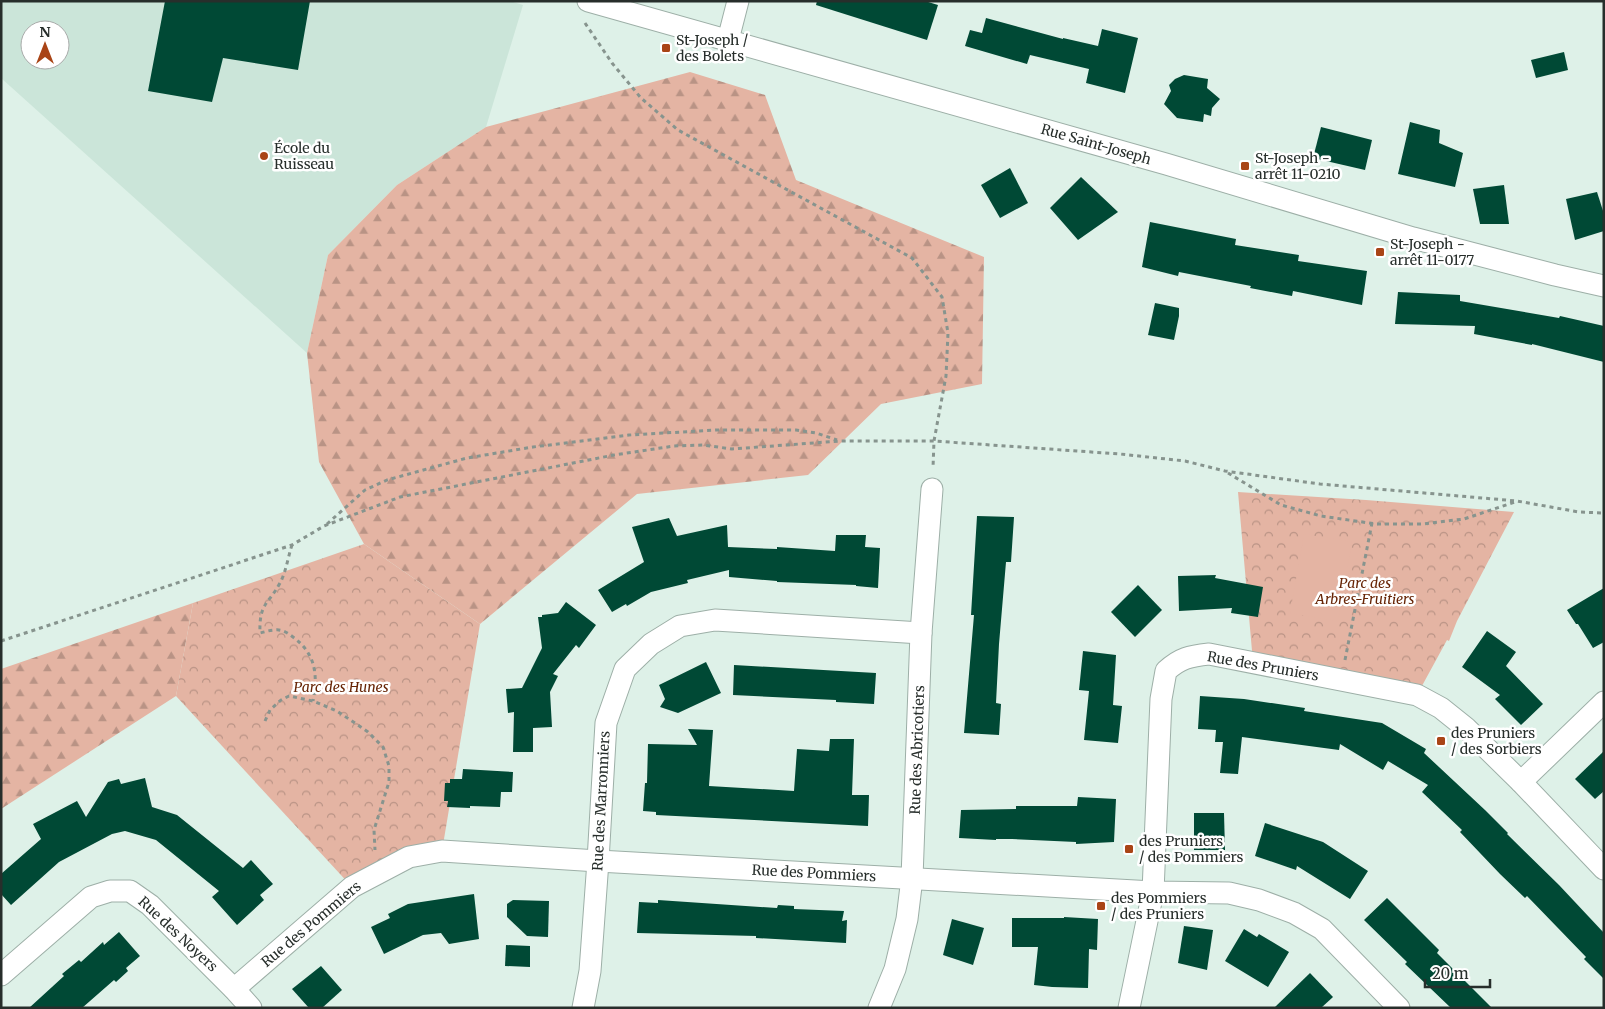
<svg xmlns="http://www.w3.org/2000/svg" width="1605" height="1009" font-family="Merriweather,serif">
<defs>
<pattern id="forest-firs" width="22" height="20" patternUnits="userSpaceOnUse" patternTransform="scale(1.25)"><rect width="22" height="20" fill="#e4b4a3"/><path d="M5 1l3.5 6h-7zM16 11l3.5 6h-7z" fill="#b99385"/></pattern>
<pattern id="park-crowns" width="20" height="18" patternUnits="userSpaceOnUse" patternTransform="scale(1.25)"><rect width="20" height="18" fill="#e4b4a3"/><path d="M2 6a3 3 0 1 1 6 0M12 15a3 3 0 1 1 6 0" fill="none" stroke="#b99385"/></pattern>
</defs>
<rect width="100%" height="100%" fill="#def1e8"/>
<!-- built -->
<path fill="#cbe5d9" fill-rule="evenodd" d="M 1,1 L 510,1 L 523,5 L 486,127 L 397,185 L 328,255 L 307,353 L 1,78 ZM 30,30 L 60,30 L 60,60 L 30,60 Z"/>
<!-- forest -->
<g fill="url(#forest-firs)">
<path d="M 690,72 L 765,95 L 796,180 L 984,257 L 982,384 L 881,404 L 808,475 L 637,494 L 480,624 L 364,544 L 319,462 L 307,353 L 328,255 L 397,185 L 486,127 Z"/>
<path d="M 193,603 L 176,696 L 1,809 L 1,669 Z"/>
</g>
<!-- park -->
<g fill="url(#park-crowns)">
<path d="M 1238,492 L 1366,500 L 1514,512 L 1457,621 L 1449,641 L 1447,640 L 1417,695 L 1253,662 Z"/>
<path d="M 364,544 L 480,624 L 442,851 L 352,887 L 176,696 L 193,603 Z"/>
</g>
<!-- pitch -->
<path fill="#e4b4a3" d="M 1304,534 L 1352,542 L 1338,621 L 1290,613 Z"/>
<!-- building -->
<g fill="#004935">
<path d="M 165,1 L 310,1 L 298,70 L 223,58 L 212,102 L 148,91 Z"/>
<path d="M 817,1 L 925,1 L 938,5 L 927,40 L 816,5 Z"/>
<path d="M 986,18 L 1063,39 L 1063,38 L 1098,46 L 1102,29 L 1138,38 L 1125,93 L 1086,83 L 1089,69 L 1030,55 L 1027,64 L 965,46 L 970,30 L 982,33 Z"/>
<path d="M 1564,52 L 1568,70 L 1536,78 L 1531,60 Z"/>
<path d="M 1184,75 L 1208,79 L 1207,88 L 1220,99 L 1212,108 L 1211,116 L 1204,114 L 1203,122 L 1177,118 L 1164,104 L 1171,91 L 1169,85 L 1175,79 Z"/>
<path d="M 1410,122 L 1440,130 L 1439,143 L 1463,153 L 1455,187 L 1398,174 Z"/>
<path d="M 1321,127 L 1372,140 L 1365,170 L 1313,158 Z"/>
<path d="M 1010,168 L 1028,203 L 1000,218 L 981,185 Z"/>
<path d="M 1081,177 L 1118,212 L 1078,240 L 1050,208 Z"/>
<path d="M 1504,185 L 1509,224 L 1480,224 L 1473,189 Z"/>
<path d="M 1597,192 L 1604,214 L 1604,231 L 1575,240 L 1566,199 Z"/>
<path d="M 1150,222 L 1236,239 L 1235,245 L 1299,255 L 1298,261 L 1367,271 L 1362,305 L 1293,291 L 1292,296 L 1250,288 L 1251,286 L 1179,272 L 1178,276 L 1142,267 Z"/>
<path d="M 1398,292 L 1460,295 L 1460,301 L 1559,318 L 1560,316 L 1604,326 L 1604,362 L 1532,344 L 1532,345 L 1474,334 L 1475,326 L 1395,324 Z"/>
<path d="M 1155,303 L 1179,308 L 1179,316 L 1174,340 L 1148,335 Z"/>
<path d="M 977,516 L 1014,517 L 1011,562 L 1006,562 L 999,644 L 996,703 L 1001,704 L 999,735 L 964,733 L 974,615 L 971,615 Z"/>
<path d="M 669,518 L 677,536 L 727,525 L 728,547 L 777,549 L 777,547 L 835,551 L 836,535 L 866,535 L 865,547 L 880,548 L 878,588 L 856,586 L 856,585 L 777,582 L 777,581 L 729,577 L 729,570 L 687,580 L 688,583 L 651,592 L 627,606 L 626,604 L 612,612 L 598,590 L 644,562 L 632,527 Z"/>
<path d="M 1216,575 L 1215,578 L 1263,587 L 1258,617 L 1231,613 L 1232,608 L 1179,611 L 1178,576 Z"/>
<path d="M 1138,585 L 1162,610 L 1135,637 L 1111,612 Z"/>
<path d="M 1604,588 L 1604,642 L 1593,648 L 1578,624 L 1576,624 L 1567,610 Z"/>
<path d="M 566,602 L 596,625 L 579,648 L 576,645 L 553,674 L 558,676 L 550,692 L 552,727 L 533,728 L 533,752 L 513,752 L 514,712 L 508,713 L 506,689 L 522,688 L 542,648 L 538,617 L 542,617 L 542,615 L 558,613 Z"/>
<path d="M 1487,631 L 1516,652 L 1506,666 L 1543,704 L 1521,725 L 1495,699 L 1500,695 L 1462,667 Z"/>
<path d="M 1083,651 L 1116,655 L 1113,705 L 1122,706 L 1118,743 L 1084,740 L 1089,691 L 1079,690 Z"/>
<path d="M 706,662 L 721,693 L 678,713 L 660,707 L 665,699 L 659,685 Z"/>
<path d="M 734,665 L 876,673 L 874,704 L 836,702 L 836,700 L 733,695 Z"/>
<path d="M 1200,696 L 1244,699 L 1305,708 L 1304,711 L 1382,723 L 1426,749 L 1424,753 L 1485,810 L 1508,833 L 1507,834 L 1559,885 L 1604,933 L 1604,979 L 1584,959 L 1586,957 L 1527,896 L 1525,898 L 1500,874 L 1460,832 L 1462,830 L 1422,792 L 1428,785 L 1388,761 L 1383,770 L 1340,744 L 1339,750 L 1242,737 L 1238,774 L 1220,773 L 1223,742 L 1215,742 L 1216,730 L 1198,729 Z"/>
<path d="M 688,729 L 713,730 L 709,786 L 794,791 L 797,749 L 829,751 L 830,739 L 854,739 L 852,795 L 869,795 L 868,826 L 656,815 L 656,812 L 643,811 L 645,783 L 647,783 L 648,744 L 697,745 Z"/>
<path d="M 1604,751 L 1604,791 L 1595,799 L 1575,779 Z"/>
<path d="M 463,769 L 513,772 L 512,792 L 501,792 L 500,807 L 470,806 L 470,808 L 447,807 L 448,801 L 444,801 L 445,783 L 450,783 L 450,779 L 462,779 Z"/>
<path d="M 145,778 L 152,807 L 177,815 L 243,868 L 251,860 L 273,884 L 260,895 L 264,900 L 237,925 L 212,897 L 219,891 L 156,840 L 125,831 L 112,834 L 59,862 L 11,905 L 1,894 L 1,874 L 41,839 L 33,824 L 77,801 L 86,817 L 108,782 L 119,779 L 121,784 Z"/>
<path d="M 1078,797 L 1116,799 L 1114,842 L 1076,844 L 1076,842 L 1012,839 L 996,839 L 996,840 L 959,838 L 961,810 L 1016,809 L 1016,806 L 1077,806 Z"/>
<path d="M 1194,813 L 1224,813 L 1225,850 L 1194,850 Z"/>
<path d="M 1265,823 L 1323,842 L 1368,871 L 1350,899 L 1297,866 L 1296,870 L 1255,856 Z"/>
<path d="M 474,894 L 479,939 L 449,944 L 441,933 L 423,935 L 384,954 L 371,927 L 390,918 L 388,914 L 408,904 Z"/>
<path d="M 1387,898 L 1439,950 L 1437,953 L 1492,1008 L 1451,1008 L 1405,964 L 1407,962 L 1364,920 Z"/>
<path d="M 513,900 L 549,901 L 548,937 L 527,936 L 507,917 L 507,904 Z"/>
<path d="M 658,900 L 777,908 L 778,905 L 794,906 L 794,909 L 844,911 L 842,921 L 847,920 L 846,943 L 756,938 L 756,936 L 637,933 L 639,902 L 658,903 Z"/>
<path d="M 1064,917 L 1098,919 L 1097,950 L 1089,949 L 1088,988 L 1052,987 L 1034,985 L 1038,947 L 1012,947 L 1012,918 L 1064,918 Z"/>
<path d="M 952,919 L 984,928 L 973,965 L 943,955 Z"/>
<path d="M 1184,926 L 1213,930 L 1207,970 L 1178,963 Z"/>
<path d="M 1244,929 L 1257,937 L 1259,934 L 1289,952 L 1268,987 L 1225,961 Z"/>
<path d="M 119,932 L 140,956 L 126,968 L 128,971 L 116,982 L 114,980 L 82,1008 L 29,1008 L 52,987 L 64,976 L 62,974 L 79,960 L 81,962 L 103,942 L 104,945 Z"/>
<path d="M 506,945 L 530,946 L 530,967 L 505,966 Z"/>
<path d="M 321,966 L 342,990 L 322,1008 L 309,1008 L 292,989 Z"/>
<path d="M 1310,973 L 1333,997 L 1321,1008 L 1274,1008 Z"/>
</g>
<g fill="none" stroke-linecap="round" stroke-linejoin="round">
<defs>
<g id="minor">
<path d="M 588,1 L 1166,164 L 1413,238 L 1555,275 L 1604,286"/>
<path d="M 728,40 L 738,1"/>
<path d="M 1521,782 L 1604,702"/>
<path d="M 1,975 L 91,897 L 110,891 L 130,891 L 150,905 L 234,989 L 251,1008"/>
<path d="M 234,989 L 352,887 L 409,857 L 442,851 L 598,861 L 1153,892 L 1229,893 L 1259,900 L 1294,913 L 1322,929 L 1399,1008"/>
<path d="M 583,1008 L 590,971 L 598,861 L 606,723 L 625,669 L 651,644 L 680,626 L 715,620 L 921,633"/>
<path d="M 879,1008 L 895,969 L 907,919 L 912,878 L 921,633 L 932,489"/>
<path d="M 1129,1008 L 1153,892 L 1161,699 L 1166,671 C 1180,658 1190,656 1209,654 L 1417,695 L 1441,708 L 1466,728 L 1521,782 L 1604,869"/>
</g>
</defs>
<!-- minor casing -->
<use href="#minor" stroke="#9dafa7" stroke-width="23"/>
<!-- path -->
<g stroke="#87948e" stroke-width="3" stroke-dasharray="4 4" stroke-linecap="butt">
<path d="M 585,23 L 612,63 L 641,98 L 678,130 L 912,258 L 942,297 L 948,333 L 946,376 L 934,441 L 933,468"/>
<path d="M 1228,473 L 1281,505 L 1321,516 L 1376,524 L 1422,524 L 1464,519 L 1515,502"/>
<path d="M 327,524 L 365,490 L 387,480 L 467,458 L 533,447 L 629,435 L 717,430 L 796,430 L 816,433 L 837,440"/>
<path d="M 292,545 C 288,557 286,572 280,583 C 268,605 259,603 260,633 C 265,632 270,630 275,630 C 282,629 288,633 293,637 C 316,654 318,675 313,701"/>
<path d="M 1,641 L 292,545 L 324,526 L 400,497 L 614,455 L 674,446 L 703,445 L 732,449 L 840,441 L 934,441 L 1120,454 L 1185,461 L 1225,471 L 1320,484 L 1517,501 L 1579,512 L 1604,513"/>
<path d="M 1345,660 L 1372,523"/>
<path d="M 265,721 L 270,710 L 281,700 L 289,696 L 313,701 L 337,711 L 368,732 L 383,747 L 389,766 L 389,782 L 374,830 L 375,850"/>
</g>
<!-- minor -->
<use href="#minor" stroke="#fff" stroke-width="21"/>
</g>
<!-- markers -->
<g fill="#a94416" stroke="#fff" stroke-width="2">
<rect x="661" y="43" width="10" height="10" rx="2.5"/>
<circle cx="264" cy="156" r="5"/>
<rect x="1240" y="161" width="10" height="10" rx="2.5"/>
<rect x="1375" y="247" width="10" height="10" rx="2.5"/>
<rect x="1436" y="736" width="10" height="10" rx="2.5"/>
<rect x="1124" y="844" width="10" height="10" rx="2.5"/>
<rect x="1096" y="901" width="10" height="10" rx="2.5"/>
</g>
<g text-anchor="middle" stroke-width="5" stroke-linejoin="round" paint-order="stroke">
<!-- poi labels -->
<g font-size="14" fill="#272e2b" stroke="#fff" text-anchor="start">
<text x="676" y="45">St-Joseph /<tspan x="676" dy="16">des Bolets</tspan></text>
<text x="274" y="153">École du<tspan x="274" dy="16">Ruisseau</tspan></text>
<text x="1255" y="163">St-Joseph -<tspan x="1255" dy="16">arrêt 11-0210</tspan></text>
<text x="1390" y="249">St-Joseph -<tspan x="1390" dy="16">arrêt 11-0177</tspan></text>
<text x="1451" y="738">des Pruniers<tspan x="1451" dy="16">/ des Sorbiers</tspan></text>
<text x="1139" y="846">des Pruniers<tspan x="1139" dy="16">/ des Pommiers</tspan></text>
<text x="1111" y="903">des Pommiers<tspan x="1111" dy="16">/ des Pruniers</tspan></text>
</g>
<!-- street labels -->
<g font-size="14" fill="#272e2b" stroke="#fff">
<text transform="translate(1096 144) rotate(16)" y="5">Rue Saint-Joseph</text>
<text transform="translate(1263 666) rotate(10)" y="5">Rue des Pruniers</text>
<text transform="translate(917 750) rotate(-88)" y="5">Rue des Abricotiers</text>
<text transform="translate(601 801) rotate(-87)" y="5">Rue des Marronniers</text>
<text transform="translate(814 873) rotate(3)" y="5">Rue des Pommiers</text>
<text transform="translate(311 924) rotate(-40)" y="5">Rue des Pommiers</text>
<text transform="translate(178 934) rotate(43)" y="5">Rue des Noyers</text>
</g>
<!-- park labels -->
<g font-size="14" font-style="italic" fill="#672506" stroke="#fff">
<text x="1365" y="588">Parc des<tspan x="1365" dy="16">Arbres-Fruitiers</tspan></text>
<text x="341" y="692">Parc des Hunes</text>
</g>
</g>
<!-- border -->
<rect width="1605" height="1009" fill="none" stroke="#272e2b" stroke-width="5"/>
<!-- north arrow -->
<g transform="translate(45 45)"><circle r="24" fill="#ffffff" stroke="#a9abaa"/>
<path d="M0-4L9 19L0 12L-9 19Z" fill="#a94416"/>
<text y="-8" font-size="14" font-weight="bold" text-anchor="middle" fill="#272e2b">N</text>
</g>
<!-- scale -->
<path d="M1425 979v8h65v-8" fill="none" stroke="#272e2b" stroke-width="2.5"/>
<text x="1432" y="979" font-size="15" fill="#272e2b" stroke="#ffffff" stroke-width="4" paint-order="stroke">20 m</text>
</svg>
